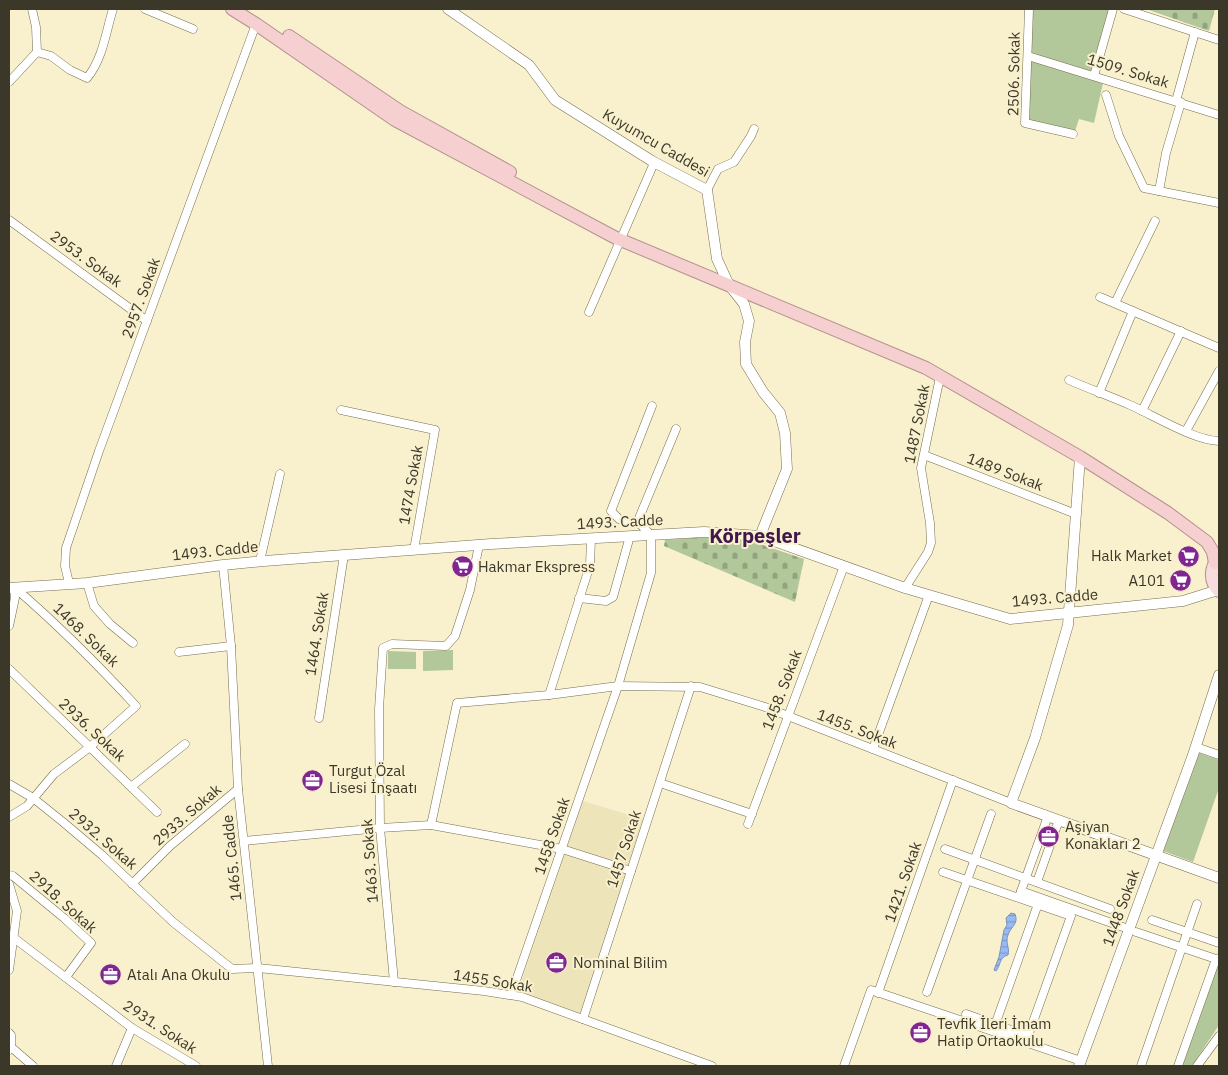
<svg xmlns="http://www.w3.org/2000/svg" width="1228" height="1075" font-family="'IBM Plex Sans',sans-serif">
<defs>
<pattern id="cemetery-stones" width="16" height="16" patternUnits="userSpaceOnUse" patternTransform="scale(1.25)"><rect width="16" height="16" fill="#b2c89b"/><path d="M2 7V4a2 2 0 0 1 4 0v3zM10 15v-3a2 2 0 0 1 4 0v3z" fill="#92a37e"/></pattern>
<pattern id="water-rules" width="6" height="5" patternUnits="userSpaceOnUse" patternTransform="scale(1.25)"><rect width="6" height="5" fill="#98bbf6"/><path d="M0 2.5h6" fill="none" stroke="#7d99c7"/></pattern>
</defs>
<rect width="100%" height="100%" fill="#f9f0cd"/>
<!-- built -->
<path fill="#eee4b9" d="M 583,801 L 643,819 L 580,1013 L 518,991 Z"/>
<!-- green -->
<g fill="#b2c89b">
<path d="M 1033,9 L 1109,9 L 1092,72 L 1031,53 Z"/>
<path d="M 1031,60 L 1103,83 L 1094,123 L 1079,119 L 1075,131 L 1029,120 Z"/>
<path d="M 453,650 L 453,670 L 423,671 L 423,651 Z"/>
<path d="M 388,651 L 416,652 L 416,669 L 388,669 Z"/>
<path d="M 1199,753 L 1219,760 L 1219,788 L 1193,862 L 1163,851 Z"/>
<path d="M 1219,966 L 1219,1025 L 1192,1066 L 1181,1066 L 1217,967 Z"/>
</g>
<!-- cemetery -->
<g fill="url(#cemetery-stones)">
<path d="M 1146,9 L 1215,9 L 1209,31 Z"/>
<path d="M 704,537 L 742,538 L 804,559 L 795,602 L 664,546 L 665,540 Z"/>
</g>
<!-- water -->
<path fill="url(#water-rules)" stroke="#7c93b8" d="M 1011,913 L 1015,914 C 1019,924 1011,926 1008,935 C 1005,942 1010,948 1008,955 C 999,957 1001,965 996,971 L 994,970 L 999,957 L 1004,930 L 1007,925 L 1006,918 Z"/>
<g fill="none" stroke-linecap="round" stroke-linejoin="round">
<defs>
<g id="minor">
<path d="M 32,9 L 36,27 L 37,52 L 51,56 L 70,70 L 87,78 C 103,59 106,31 113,9"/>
<path d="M 145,9 L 193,29"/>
<path d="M 1029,9 L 1025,123 L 1073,134"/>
<path d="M 1124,9 L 1219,40"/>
<path d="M 1028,56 L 1219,115"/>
<path d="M 1094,76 L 1113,9"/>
<path d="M 9,82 L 37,52"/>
<path d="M 1106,95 L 1119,136 L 1144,188 L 1159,191"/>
<path d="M 1176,101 L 1195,32"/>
<path d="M 1181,102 L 1166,153 L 1159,191 L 1219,203"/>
<path d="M 707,190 L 718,169 L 734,162 L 751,136 L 754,129"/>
<path d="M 9,220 L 147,321"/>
<path d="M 1100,297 L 1219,348"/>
<path d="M 1115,303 L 1155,221"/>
<path d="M 589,312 L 654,163"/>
<path d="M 1069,380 C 1089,389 1110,396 1130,405 C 1155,416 1193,440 1219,441"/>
<path d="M 1099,393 L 1133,311"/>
<path d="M 341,410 L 435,430 L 414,550"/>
<path d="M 1142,411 L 1181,331"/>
<path d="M 1186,431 L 1219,371"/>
<path d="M 924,455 L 1076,514"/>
<path d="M 637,523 L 676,429"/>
<path d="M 260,561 L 280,474"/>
<path d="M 69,583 L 65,566 L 66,548 L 99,451 L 256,24"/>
<path d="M 87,583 L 94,606 L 110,624 L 133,643"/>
<path d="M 905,588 L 928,552 L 931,543 L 930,523 L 921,468 L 940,377"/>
<path d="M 579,598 L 606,601 L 613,597 L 630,536"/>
<path d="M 9,626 L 15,598 L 14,587"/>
<path d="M 231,646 L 238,789 L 268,1066"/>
<path d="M 179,652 L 231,646 L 223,565"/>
<path d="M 9,669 L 157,812"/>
<path d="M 549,695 L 590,565 L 591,539"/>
<path d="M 319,718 L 344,555"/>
<path d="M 1196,747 L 1219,755"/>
<path d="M 873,749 L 929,595"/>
<path d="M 660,783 L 752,814"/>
<path d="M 9,784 L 33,798 L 63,822 L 102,855 L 173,922 L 232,969 L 258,968 L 484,991 L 522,997 L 712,1066"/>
<path d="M 131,787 L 185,744"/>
<path d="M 9,817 L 27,806 L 54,774 L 90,747 L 136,706 C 98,665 57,624 14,587"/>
<path d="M 748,824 L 844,566"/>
<path d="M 431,825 L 457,703 L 549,695 L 618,686 L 700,687 L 765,707 L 1011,803"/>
<path d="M 244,841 L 380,828 L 431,825 L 562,849 L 631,871"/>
<path d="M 945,849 L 1110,909"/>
<path d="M 943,872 L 1071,916 L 1028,1036 L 966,1014"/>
<path d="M 9,875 L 13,876 L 64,918 L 91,943 L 66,977"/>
<path d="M 1037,882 L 1059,820"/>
<path d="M 9,884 L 17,911 L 9,970"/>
<path d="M 132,884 L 170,846 L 238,789"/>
<path d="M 1021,891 L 1123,927"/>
<path d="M 1020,894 L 1048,816"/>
<path d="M 1152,920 L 1219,943"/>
<path d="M 1136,932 L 1216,959"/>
<path d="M 14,938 L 132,1028 L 196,1066"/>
<path d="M 394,982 L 380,828 L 379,709 L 383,648 L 392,644 L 446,646 L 455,636 L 470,590 L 479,545"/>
<path d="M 927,992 L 991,814"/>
<path d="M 878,993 L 953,780"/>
<path d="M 511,995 L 618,686 L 651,573 L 651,535 L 640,524 L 619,519 L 611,511 L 652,406"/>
<path d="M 583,1019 L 691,686"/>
<path d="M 995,1025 L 1038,904"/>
<path d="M 9,1033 L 11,1035 L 11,1047 L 9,1050"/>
<path d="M 11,1047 L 33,1066"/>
<path d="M 116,1066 L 132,1028"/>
<path d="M 844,1066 L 871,990 L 1081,1061"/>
<path d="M 1141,1066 L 1197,904"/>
<path d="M 1178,1066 L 1216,959 L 1219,958"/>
<path d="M 1197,1066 L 1219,1036"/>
</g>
<g id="tertiary">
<path d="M 448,9 L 529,65 L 555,100 L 652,161 L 707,190 L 717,259 L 729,285 L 744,304 L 749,321 L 745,342 L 746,364 L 763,392 L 780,413 L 785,433 L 787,469 L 760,536"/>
<path d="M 1080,457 L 1068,625 L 1035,738 L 1011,803 L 1219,878"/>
<path d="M 9,588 L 87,583 L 223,565 L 264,561 L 491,544 L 704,532 L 760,536 L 905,588 L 1010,619 L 1183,601 L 1218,590"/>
<path d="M 1079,1066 L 1193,755 L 1219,675"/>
</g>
<path id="primary" d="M 1219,557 C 1210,568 1209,581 1219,591"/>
<g id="trunk">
<path d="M 232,9 L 256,24 L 395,120 L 616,238 L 926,368 L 1080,457 L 1168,513 L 1207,542 L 1213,552 L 1215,563"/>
<path d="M 289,36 L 400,111 L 510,172"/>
</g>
</defs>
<!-- minor casing -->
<use href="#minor" stroke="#766e4f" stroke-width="9"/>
<!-- tertiary casing -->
<use href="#tertiary" stroke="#766e4f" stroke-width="11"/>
<!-- primary casing -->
<use href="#primary" stroke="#b3928e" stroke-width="14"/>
<!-- trunk casing -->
<use href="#trunk" stroke="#b3928e" stroke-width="14"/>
<!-- minor -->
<use href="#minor" stroke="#fff" stroke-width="8"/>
<!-- tertiary -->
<use href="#tertiary" stroke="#fff" stroke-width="10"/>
<!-- primary -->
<use href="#primary" stroke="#f8dbdc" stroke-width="12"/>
<!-- trunk -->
<use href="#trunk" stroke="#f6cfd0" stroke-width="12"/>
</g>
<!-- icons -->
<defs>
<symbol id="supermarket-disc" viewBox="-11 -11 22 22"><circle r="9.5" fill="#802592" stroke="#f9f0cd"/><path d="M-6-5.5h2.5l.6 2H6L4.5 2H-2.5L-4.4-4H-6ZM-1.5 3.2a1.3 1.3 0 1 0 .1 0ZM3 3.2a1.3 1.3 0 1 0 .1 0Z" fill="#fff"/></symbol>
<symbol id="office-disc" viewBox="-11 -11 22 22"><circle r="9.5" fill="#802592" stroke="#f9f0cd"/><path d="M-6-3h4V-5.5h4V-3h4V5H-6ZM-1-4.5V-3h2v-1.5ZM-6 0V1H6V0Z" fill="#fff"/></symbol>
</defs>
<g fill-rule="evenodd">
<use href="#supermarket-disc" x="1176" y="544" width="25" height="25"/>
<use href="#supermarket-disc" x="450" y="554" width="25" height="25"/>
<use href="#supermarket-disc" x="1168" y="568" width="25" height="25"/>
<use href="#office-disc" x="300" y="768" width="25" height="25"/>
<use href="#office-disc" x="1036" y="824" width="25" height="25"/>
<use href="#office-disc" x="544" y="950" width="25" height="25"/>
<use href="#office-disc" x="98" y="962" width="25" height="25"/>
<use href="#office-disc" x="908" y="1020" width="25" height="25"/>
</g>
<g text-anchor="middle" stroke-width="4" stroke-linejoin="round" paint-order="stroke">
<!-- street labels -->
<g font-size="15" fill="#3b3729" stroke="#f9f0cd">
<text transform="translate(1128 71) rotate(17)" y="5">1509. Sokak</text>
<text transform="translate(1014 74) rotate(-89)" y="5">2506. Sokak</text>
<text transform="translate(656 143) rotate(30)" y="5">Kuyumcu Caddesi</text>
<text transform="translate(86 259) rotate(36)" y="5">2953. Sokak</text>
<text transform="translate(141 298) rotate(-70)" y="5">2957. Sokak</text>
<text transform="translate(917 424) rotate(-79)" y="5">1487 Sokak</text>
<text transform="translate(1005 472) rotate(21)" y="5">1489 Sokak</text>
<text transform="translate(411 485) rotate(-80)" y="5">1474 Sokak</text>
<text transform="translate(620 522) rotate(-3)" y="5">1493. Cadde</text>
<text transform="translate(215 551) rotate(-6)" y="5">1493. Cadde</text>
<text transform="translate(1055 598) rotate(-5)" y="5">1493. Cadde</text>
<text transform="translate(317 634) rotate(-81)" y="5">1464. Sokak</text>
<text transform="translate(86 635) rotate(44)" y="5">1468. Sokak</text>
<text transform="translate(782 690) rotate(-69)" y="5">1458. Sokak</text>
<text transform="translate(857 729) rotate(21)" y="5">1455. Sokak</text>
<text transform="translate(92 730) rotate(43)" y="5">2936. Sokak</text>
<text transform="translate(187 815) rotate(-41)" y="5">2933. Sokak</text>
<text transform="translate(552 836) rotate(-71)" y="5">1458 Sokak</text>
<text transform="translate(103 839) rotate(41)" y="5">2932. Sokak</text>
<text transform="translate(624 849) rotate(-72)" y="5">1457 Sokak</text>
<text transform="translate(232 858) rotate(-96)" y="5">1465. Cadde</text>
<text transform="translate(370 861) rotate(-94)" y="5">1463. Sokak</text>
<text transform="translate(903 882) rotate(-71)" y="5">1421. Sokak</text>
<text transform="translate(63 902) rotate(42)" y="5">2918. Sokak</text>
<text transform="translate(1121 908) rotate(-70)" y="5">1448 Sokak</text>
<text transform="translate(493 981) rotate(9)" y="5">1455 Sokak</text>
<text transform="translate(160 1027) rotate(33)" y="5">2931. Sokak</text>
</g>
<!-- poi labels -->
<g font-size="15" fill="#3b3729" stroke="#f9f0cd" text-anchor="start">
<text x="1172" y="561" text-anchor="end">Halk Market</text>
<text x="478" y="572">Hakmar Ekspress</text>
<text x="1165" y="586" text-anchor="end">A101</text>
<text x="329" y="776">Turgut Özal<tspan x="329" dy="17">Lisesi İnşaatı</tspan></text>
<text x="1065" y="832">Aşiyan<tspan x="1065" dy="17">Konakları 2</tspan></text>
<text x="573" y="968">Nominal Bilim</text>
<text x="127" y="980">Atalı Ana Okulu</text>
<text x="937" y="1029">Tevfik İleri İmam<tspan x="937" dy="17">Hatip Ortaokulu</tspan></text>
</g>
<!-- district labels -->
<g font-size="20" font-weight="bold" fill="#41164a" stroke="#f9f0cd">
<text x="755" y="543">Körpeşler</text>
</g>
</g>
<!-- border -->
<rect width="1228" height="1075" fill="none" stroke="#3b3729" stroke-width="20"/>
</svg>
